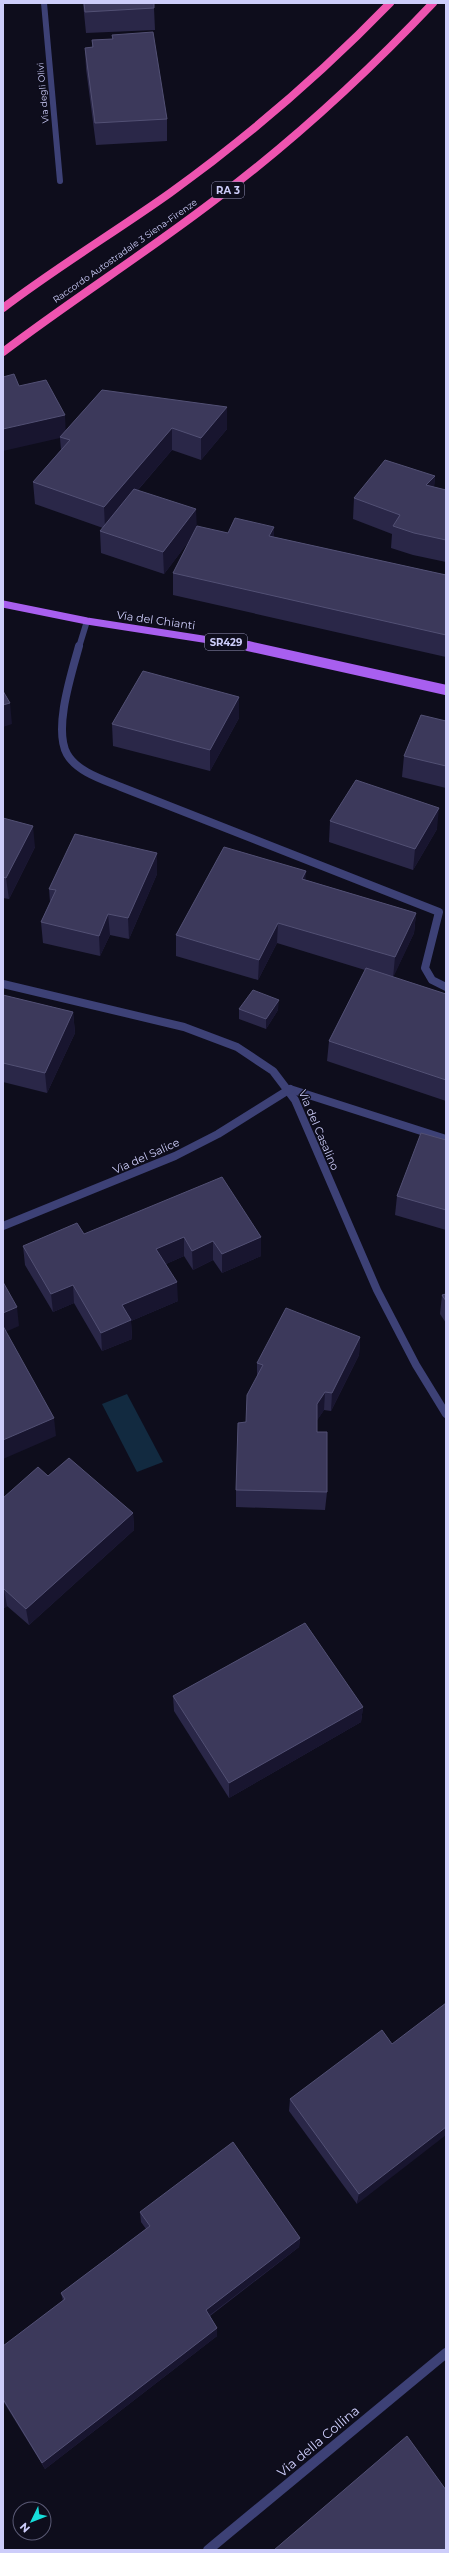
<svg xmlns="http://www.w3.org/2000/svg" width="449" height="2553" font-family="Montserrat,sans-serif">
<rect width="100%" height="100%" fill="#0e0d1c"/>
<!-- water -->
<path fill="#122a40" d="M 127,1394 L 163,1462 L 137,1472 L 102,1404 Z"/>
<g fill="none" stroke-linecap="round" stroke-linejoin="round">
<!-- lane-far1 -->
<path stroke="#3d4176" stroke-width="6" d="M 79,647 L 87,621"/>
<!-- lane -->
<g stroke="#3d4176" stroke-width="8">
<path d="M 79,646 C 72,672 53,729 67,754 C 77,772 104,780 121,787 L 439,912 L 425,968 L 432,980 L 446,987"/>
<path d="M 290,1089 L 446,1139"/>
</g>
<!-- street-far2 -->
<path stroke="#3d4176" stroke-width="6" d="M 44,3 L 60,181"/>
<!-- street-far1 -->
<g stroke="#3d4176" stroke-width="8">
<path d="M 3,984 L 184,1027 L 237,1047 L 273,1071 L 295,1100 L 377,1290 L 416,1365 L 446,1414"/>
<path d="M 3,1226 L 175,1156 L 218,1134 L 290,1089"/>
</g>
<!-- street -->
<path stroke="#3d4176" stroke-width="10" d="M 208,2550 L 446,2353"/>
<!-- primary-far1 -->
<path stroke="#a85fef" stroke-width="7" d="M 3,604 L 87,621 L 254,647"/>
<!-- primary -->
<path stroke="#a85fef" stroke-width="10" d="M 248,646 L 446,690"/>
<!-- highway -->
<g stroke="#ee54b0" stroke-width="8">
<path d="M 3,308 C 57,267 115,232 170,193 C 249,136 322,73 390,3"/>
<path d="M 3,352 C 73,299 147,252 216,199 C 294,140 366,74 433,3"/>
</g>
</g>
<!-- wall -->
<g fill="#2a2748">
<path d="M 83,3 L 154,3 L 154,8 L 155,30 L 86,33 Z"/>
<path d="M 112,35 L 167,119 L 167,141 L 96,145 L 86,69 L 85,48 L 92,47 L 92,40 L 112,39 Z"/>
<path d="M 19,386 L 66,431 L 102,390 L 227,429 L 201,460 L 172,450 L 138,490 L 197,527 L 228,533 L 274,537 L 446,575 L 446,657 L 173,595 L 173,573 L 192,537 L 164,574 L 101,553 L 100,531 L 103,528 L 35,504 L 33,482 L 61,450 L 60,438 Z"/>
<path d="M 435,476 L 434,487 L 446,490 L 446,562 L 413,555 L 391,548 L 392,534 L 353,519 L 354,498 Z"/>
<path d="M 239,697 L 239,718 L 210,771 L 113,746 L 112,724 Z"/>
<path d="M 446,721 L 446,788 L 402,777 L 404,756 Z"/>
<path d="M 3,818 L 35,847 L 9,899 L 3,898 Z"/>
<path d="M 330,821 L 437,829 L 413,870 L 329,842 Z"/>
<path d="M 157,853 L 157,874 L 129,939 L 110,935 L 100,956 L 43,943 L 41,922 L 50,902 L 49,889 Z"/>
<path d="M 306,880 L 416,913 L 414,933 L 393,977 L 446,994 L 446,1101 L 327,1061 L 329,1041 L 365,970 L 277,943 L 258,980 L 176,956 L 176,935 Z"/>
<path d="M 3,995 L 73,1012 L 75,1033 L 47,1093 L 3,1082 Z"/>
<path d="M 239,1009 L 278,1010 L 266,1029 L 239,1019 Z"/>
<path d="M 446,1140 L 446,1230 L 395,1215 L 397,1196 Z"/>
<path d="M 84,1234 L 261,1237 L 261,1256 L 222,1273 L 213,1260 L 193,1270 L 184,1256 L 166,1264 L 178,1301 L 131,1321 L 132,1339 L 102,1351 L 74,1303 L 53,1312 L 25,1265 L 23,1246 Z"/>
<path d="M 446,1294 L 446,1323 L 440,1314 L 442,1295 Z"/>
<path d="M 360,1337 L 359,1355 L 331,1411 L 324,1410 L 317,1420 L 317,1432 L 327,1492 L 325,1510 L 236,1507 L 236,1490 L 246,1422 L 257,1376 L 257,1363 Z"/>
<path d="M 48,1476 L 133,1513 L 134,1530 L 29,1625 L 7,1606 L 3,1609 L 3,1498 Z"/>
<path d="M 173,1696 L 363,1707 L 361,1722 L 229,1798 L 174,1711 Z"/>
<path d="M 392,2044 L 357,2204 L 289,2111 L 290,2099 Z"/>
<path d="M 140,2212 L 300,2238 L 299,2247 L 210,2316 L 217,2328 L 217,2336 L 45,2469 L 3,2401 L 3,2346 L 63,2301 L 61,2293 L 146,2229 L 141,2222 Z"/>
</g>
<!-- shaded-wall -->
<g fill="#18152f">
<path d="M 227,407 L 227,429 L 201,460 L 201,438 Z"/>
<path d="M 65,415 L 66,437 L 60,437 L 60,438 L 3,451 L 3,429 Z"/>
<path d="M 172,428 L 172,450 L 105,528 L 104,507 Z"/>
<path d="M 435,476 L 433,497 L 426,485 Z"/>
<path d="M 196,509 L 197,531 L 164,574 L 163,552 Z"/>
<path d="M 274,527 L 274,549 L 269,536 Z"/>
<path d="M 239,697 L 239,718 L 210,771 L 210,750 Z"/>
<path d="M 10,703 L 12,724 L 3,727 L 3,705 Z"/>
<path d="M 439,808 L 437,829 L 413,870 L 415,849 Z"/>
<path d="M 33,826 L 35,847 L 9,899 L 6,878 Z"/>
<path d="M 157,853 L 157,874 L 129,939 L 128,918 Z"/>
<path d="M 306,871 L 305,892 L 302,879 Z"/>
<path d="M 416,913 L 414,933 L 393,978 L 395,957 Z"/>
<path d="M 108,914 L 110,935 L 100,956 L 99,936 Z"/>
<path d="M 278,923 L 277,943 L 258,980 L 259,960 Z"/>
<path d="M 279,1000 L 278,1010 L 266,1029 L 266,1019 Z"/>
<path d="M 73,1012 L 75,1033 L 47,1093 L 45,1073 Z"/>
<path d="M 184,1237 L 184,1256 L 157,1268 L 156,1249 Z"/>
<path d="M 261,1237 L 261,1256 L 222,1273 L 222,1254 Z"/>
<path d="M 213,1241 L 213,1260 L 193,1270 L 192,1251 Z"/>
<path d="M 177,1282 L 178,1301 L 131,1321 L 132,1339 L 102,1351 L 101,1333 L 122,1305 Z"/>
<path d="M 73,1285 L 74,1303 L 53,1312 L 51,1294 Z"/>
<path d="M 17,1307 L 19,1326 L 3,1333 L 3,1313 Z"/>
<path d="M 360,1337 L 359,1355 L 331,1411 L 332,1393 Z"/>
<path d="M 325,1392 L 324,1410 L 316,1422 L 317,1404 Z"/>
<path d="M 54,1418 L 56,1436 L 3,1459 L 3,1440 Z"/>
<path d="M 133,1513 L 134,1530 L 29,1625 L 26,1609 Z"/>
<path d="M 4,1589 L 7,1606 L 3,1609 L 3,1590 Z"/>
<path d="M 363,1707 L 361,1722 L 229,1798 L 229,1783 Z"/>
<path d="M 446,2127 L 446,2135 L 357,2204 L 359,2194 Z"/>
<path d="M 300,2238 L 299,2247 L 206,2318 L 206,2310 Z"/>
<path d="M 217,2328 L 217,2336 L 45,2469 L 42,2463 Z"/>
</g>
<!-- building -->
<g fill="#3c395b" stroke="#525074">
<path d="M 84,3 L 154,3 L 154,8 L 85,12 Z"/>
<path d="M 153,32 L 167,119 L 95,123 L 85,48 L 93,47 L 92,40 L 113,39 L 112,35 Z"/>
<path d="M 14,374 L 19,386 L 46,380 L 65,415 L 3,429 L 3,377 Z"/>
<path d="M 102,390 L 227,407 L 201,438 L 172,428 L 104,507 L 33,482 L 70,440 L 60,437 Z"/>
<path d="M 385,460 L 435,476 L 426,485 L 446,490 L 446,540 L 414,533 L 393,526 L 400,515 L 354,498 Z"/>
<path d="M 134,489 L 196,509 L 163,552 L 100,531 Z"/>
<path d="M 235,518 L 274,527 L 269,536 L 446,575 L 446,635 L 173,573 L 197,526 L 228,533 Z"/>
<path d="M 143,671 L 239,697 L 210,750 L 112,724 Z"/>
<path d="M 3,691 L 10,703 L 3,705 Z"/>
<path d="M 421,715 L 446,721 L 446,766 L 404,756 Z"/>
<path d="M 356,780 L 439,808 L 415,849 L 330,821 Z"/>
<path d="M 3,818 L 33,826 L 6,878 L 3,877 Z"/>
<path d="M 75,834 L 157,853 L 128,918 L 108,914 L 99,936 L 41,922 L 56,890 L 49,889 Z"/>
<path d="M 224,847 L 306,871 L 302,879 L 416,913 L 395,957 L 278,923 L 259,960 L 176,935 Z"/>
<path d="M 366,968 L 446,994 L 446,1080 L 329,1041 Z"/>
<path d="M 253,990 L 279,1000 L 266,1019 L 239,1009 Z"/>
<path d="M 3,995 L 73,1012 L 45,1073 L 3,1063 Z"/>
<path d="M 421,1133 L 446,1140 L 446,1210 L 397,1196 Z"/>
<path d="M 222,1177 L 261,1237 L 222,1254 L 213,1241 L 192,1251 L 184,1237 L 156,1249 L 177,1282 L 122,1305 L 131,1320 L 101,1333 L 73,1285 L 51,1294 L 23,1246 L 77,1223 L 84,1234 Z"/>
<path d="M 3,1282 L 17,1307 L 3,1313 Z"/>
<path d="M 446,1294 L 446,1301 L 442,1295 Z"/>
<path d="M 286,1308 L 360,1337 L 332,1393 L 325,1392 L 317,1404 L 317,1432 L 327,1432 L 327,1492 L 236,1490 L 238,1423 L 246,1422 L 247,1395 L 263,1365 L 257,1363 Z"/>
<path d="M 3,1326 L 54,1418 L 3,1440 Z"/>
<path d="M 69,1458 L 133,1513 L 26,1609 L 4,1589 L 3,1590 L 3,1498 L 38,1467 L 48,1476 Z"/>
<path d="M 305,1623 L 363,1707 L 229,1783 L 173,1696 Z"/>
<path d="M 446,2003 L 446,2127 L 359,2194 L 290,2099 L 382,2030 L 392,2044 Z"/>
<path d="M 233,2142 L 300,2238 L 206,2310 L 217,2328 L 42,2463 L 3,2399 L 3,2346 L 65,2299 L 61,2293 L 150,2226 L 140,2212 Z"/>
<path d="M 407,2436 L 446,2490 L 446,2550 L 274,2550 Z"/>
</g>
<g text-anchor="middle" stroke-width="3" stroke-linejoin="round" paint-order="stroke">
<!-- far-street labels -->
<g font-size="9" fill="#cdcdfa" stroke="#0e0d1c">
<text transform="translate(43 93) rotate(-95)" y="3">Via degli Olivi</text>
<text transform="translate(125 251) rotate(-35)" y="3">Raccordo Autostradale 3 Siena-Firenze</text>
</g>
<!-- shield labels -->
<g fill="#0e0d1c" stroke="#9493b7" stroke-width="1">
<rect x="212" y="182" width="32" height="16" rx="3"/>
<rect x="205" y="634" width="42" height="16" rx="3"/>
</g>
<g font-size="10" font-weight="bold" fill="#cdcdfa">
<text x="228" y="194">RA 3</text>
<text x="226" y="646">SR429</text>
</g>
<!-- street labels -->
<g font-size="11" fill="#cdcdfa" stroke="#0e0d1c">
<text transform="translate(156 620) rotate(8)" y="4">Via del Chianti</text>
<text transform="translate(319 1130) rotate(67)" y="4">Via del Casalino</text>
<text transform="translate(146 1156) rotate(-24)" y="4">Via del Salice</text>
</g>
<!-- near-street labels -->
<g font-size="13" fill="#cdcdfa" stroke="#0e0d1c">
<text transform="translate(318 2441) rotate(-40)" y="5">Via della Collina</text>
</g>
</g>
<!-- border -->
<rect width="449" height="2553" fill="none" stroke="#cdcdfa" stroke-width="8"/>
<!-- north arrow -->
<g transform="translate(32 2521) rotate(227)"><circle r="19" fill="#0e0d1c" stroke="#5a5a75"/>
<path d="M0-3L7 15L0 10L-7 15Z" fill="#16ddda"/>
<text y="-6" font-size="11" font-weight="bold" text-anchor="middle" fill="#cdcdfa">N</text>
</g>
</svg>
